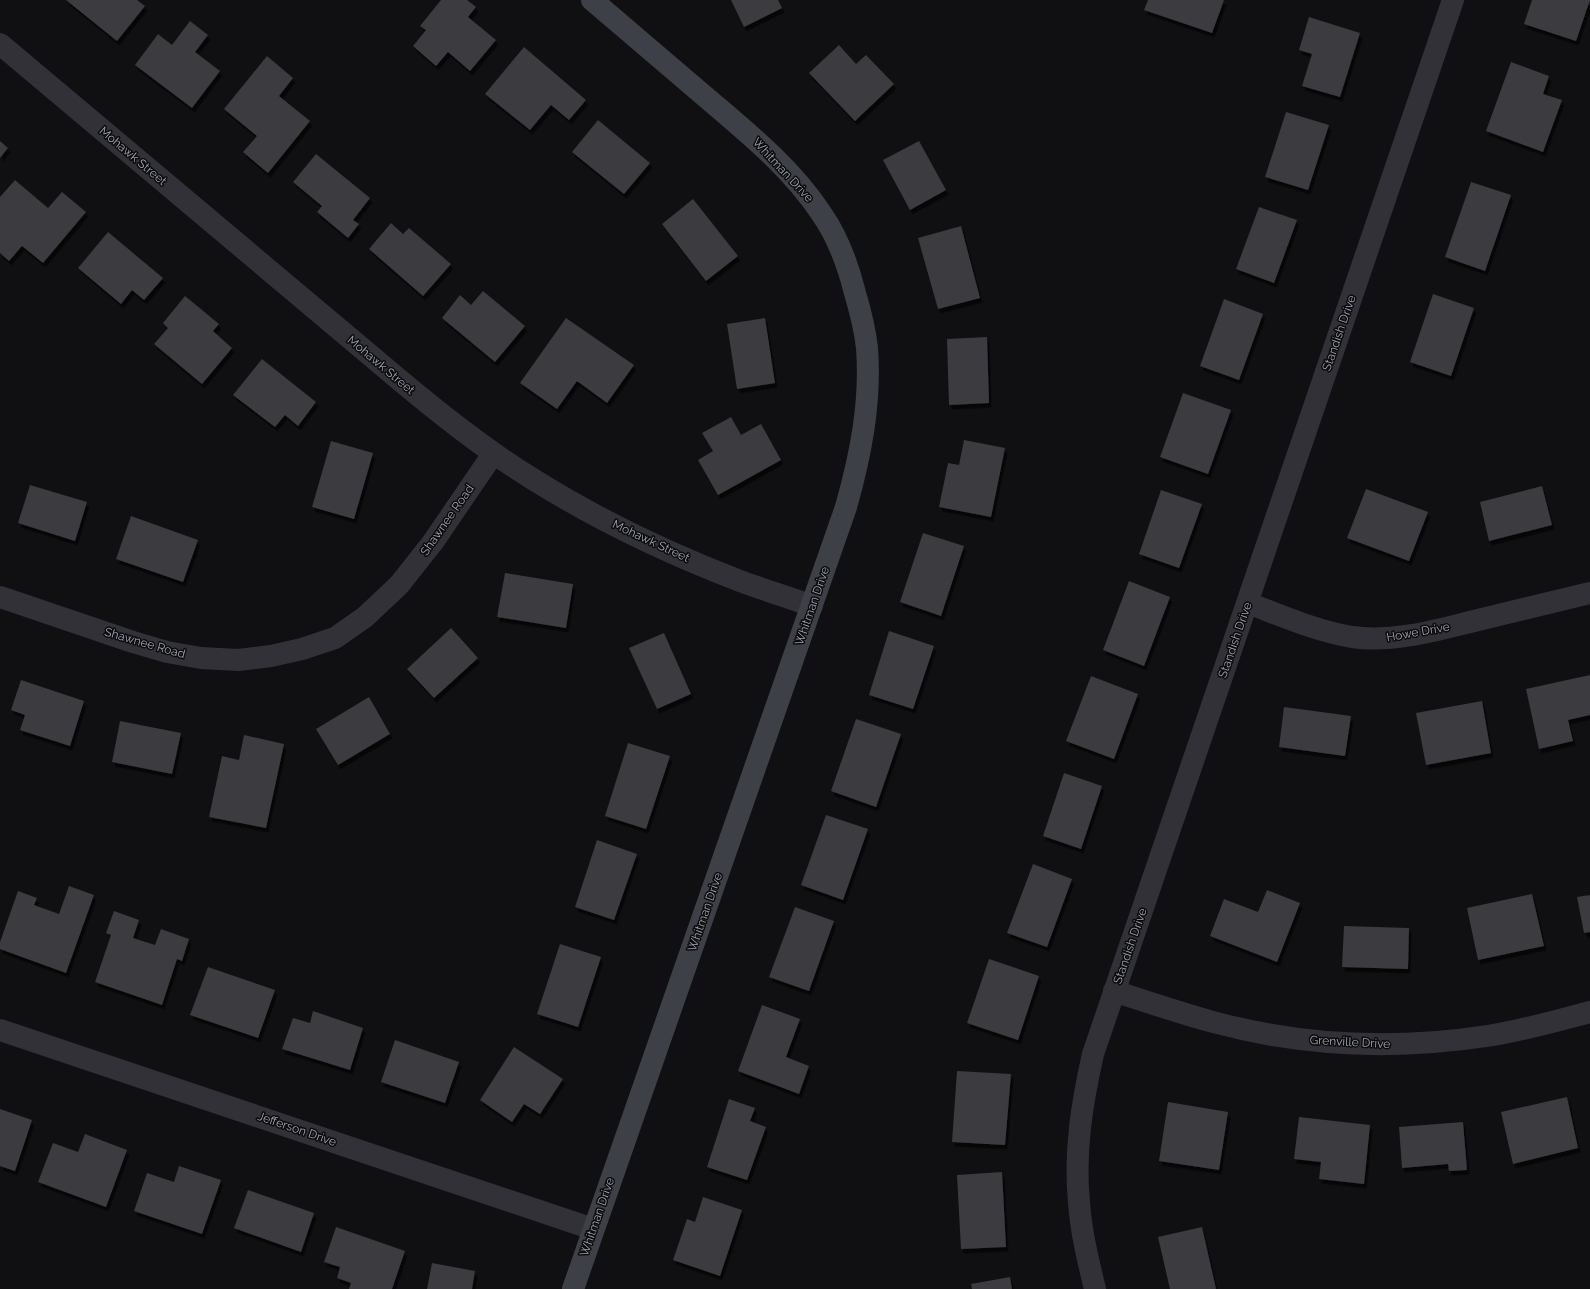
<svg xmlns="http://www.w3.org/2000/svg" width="1590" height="1289" font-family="Raleway,sans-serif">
<defs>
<filter id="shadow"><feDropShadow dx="2.5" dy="4.5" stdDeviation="0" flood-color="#0009"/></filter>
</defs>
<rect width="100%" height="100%" fill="#101012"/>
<!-- building -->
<g fill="#3a3a40" filter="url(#shadow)">
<path d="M 66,0 L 137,0 L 145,6 L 117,41 Z"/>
<path d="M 441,0 L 467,0 L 476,7 L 468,17 L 496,40 L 470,71 L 448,52 L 436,66 L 413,46 L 426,30 L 420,26 Z"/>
<path d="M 731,0 L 778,0 L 782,8 L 744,27 Z"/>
<path d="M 1148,0 L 1224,0 L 1212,33 L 1144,10 Z"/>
<path d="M 1532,0 L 1590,0 L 1576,41 L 1524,24 Z"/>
<path d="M 1309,17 L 1360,33 L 1340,97 L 1302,86 L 1312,54 L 1299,50 Z"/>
<path d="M 190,21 L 208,35 L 195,52 L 220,71 L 192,108 L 135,65 L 158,34 L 172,45 Z"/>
<path d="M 839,45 L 856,64 L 866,55 L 894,84 L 855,121 L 809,73 Z"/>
<path d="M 524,47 L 586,100 L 569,120 L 551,105 L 530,130 L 485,94 Z"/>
<path d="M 267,56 L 293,78 L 279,96 L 310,121 L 268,173 L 243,152 L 257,136 L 224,109 Z"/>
<path d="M 1511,62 L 1549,76 L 1543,94 L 1562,100 L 1543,152 L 1486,131 Z"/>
<path d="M 1286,112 L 1329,125 L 1308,190 L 1265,177 Z"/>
<path d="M 598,120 L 650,163 L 624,194 L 572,152 Z"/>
<path d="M 0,141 L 8,148 L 0,158 Z"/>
<path d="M 919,141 L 946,190 L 910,210 L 883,160 Z"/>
<path d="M 316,154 L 370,198 L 353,220 L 359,224 L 348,238 L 317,212 L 322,206 L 293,182 Z"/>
<path d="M 15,180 L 48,208 L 62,192 L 86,212 L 43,263 L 22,246 L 9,261 L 0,253 L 0,197 Z"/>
<path d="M 1471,182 L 1511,195 L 1485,271 L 1445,257 Z"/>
<path d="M 693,199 L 738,256 L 706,281 L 662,224 Z"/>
<path d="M 1259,207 L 1297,220 L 1274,283 L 1236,269 Z"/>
<path d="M 391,223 L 403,234 L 409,228 L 451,264 L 423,296 L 369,249 Z"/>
<path d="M 961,226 L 980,298 L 938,309 L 918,238 Z"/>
<path d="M 108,232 L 163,278 L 144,300 L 132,290 L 121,304 L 78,268 Z"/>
<path d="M 483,291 L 525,326 L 495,362 L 442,318 L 460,295 L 471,305 Z"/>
<path d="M 1433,294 L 1474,308 L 1451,376 L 1410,362 Z"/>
<path d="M 185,296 L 219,324 L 213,331 L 232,348 L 202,384 L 154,344 L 168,328 L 163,323 Z"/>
<path d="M 1224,299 L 1263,314 L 1239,380 L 1200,366 Z"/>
<path d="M 566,318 L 634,365 L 607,403 L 577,381 L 557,409 L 520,383 Z"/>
<path d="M 765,318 L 775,383 L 737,389 L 727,324 Z"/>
<path d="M 987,337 L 989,403 L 949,405 L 947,339 Z"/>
<path d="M 262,359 L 316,402 L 298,426 L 285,415 L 275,427 L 233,395 Z"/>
<path d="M 1183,393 L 1231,410 L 1208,474 L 1160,457 Z"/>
<path d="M 731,417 L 741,435 L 761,424 L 781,460 L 718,495 L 698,460 L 713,451 L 702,433 Z"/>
<path d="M 964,440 L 1005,448 L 991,517 L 939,507 L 948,463 L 959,465 Z"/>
<path d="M 331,441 L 373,453 L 354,519 L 312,507 Z"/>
<path d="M 30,485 L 87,502 L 75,541 L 18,523 Z"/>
<path d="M 1542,486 L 1552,525 L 1489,541 L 1480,502 Z"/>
<path d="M 1366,489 L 1428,512 L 1409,561 L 1347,538 Z"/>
<path d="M 1161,490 L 1202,504 L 1179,568 L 1139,554 Z"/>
<path d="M 131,516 L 198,540 L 183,582 L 116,559 Z"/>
<path d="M 923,533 L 964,546 L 941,616 L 900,602 Z"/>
<path d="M 505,573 L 573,584 L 566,628 L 497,617 Z"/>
<path d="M 1129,581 L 1170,597 L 1144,666 L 1103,650 Z"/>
<path d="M 451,628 L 478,658 L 434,698 L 407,669 Z"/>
<path d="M 889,631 L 934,646 L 913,709 L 869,695 Z"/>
<path d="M 664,633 L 691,694 L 657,709 L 629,648 Z"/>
<path d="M 1590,675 L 1590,715 L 1568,720 L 1573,741 L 1539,749 L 1526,689 Z"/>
<path d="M 1091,676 L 1138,694 L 1114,759 L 1066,741 Z"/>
<path d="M 21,680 L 84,701 L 70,746 L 20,730 L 25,715 L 11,710 Z"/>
<path d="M 369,697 L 390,734 L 338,765 L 316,729 Z"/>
<path d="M 1482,701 L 1491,753 L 1426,765 L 1416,713 Z"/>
<path d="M 1284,707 L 1351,716 L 1345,756 L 1279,747 Z"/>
<path d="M 856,719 L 901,734 L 876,807 L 831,791 Z"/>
<path d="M 120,721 L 181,733 L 172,774 L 112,762 Z"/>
<path d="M 244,735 L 284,744 L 266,828 L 209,817 L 222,756 L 239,760 Z"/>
<path d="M 628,743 L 670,756 L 646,829 L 605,816 Z"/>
<path d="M 1064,773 L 1102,786 L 1081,849 L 1043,836 Z"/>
<path d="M 826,815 L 868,829 L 843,900 L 801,885 Z"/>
<path d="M 597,840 L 637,854 L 614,920 L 575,907 Z"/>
<path d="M 1033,864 L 1072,879 L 1047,947 L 1007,933 Z"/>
<path d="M 69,886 L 94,895 L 66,973 L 0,949 L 0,942 L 18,891 L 37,898 L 34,905 L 59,914 Z"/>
<path d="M 1267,890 L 1300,903 L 1277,962 L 1210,936 L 1224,899 L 1258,912 Z"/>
<path d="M 1532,894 L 1544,946 L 1478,960 L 1467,908 Z"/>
<path d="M 1590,895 L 1590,932 L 1584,933 L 1577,897 Z"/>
<path d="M 795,907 L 834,921 L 809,991 L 769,977 Z"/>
<path d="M 114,911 L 139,920 L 133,938 L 155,945 L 161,929 L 189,939 L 182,961 L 177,959 L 162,1005 L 95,982 L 111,935 L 106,933 Z"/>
<path d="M 1344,926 L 1409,928 L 1408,969 L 1342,967 Z"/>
<path d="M 560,944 L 601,957 L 578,1027 L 537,1014 Z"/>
<path d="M 989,959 L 1039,976 L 1018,1040 L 967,1023 Z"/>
<path d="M 208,967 L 275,990 L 258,1038 L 190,1015 Z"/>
<path d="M 762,1005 L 800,1019 L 786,1057 L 809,1066 L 799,1094 L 738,1071 Z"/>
<path d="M 313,1011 L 363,1028 L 350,1070 L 282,1049 L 293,1018 L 310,1023 Z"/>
<path d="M 395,1040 L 459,1062 L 445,1103 L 381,1082 Z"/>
<path d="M 514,1047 L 563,1079 L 540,1114 L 524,1104 L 512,1122 L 480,1100 Z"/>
<path d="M 957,1071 L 1011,1074 L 1005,1145 L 952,1142 Z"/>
<path d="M 1567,1097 L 1578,1148 L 1513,1164 L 1501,1112 Z"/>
<path d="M 729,1099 L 755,1108 L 750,1121 L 766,1127 L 747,1180 L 707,1167 Z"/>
<path d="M 1168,1102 L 1228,1112 L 1219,1170 L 1159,1161 Z"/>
<path d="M 0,1109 L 32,1120 L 15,1171 L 0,1166 Z"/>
<path d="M 1299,1117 L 1370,1125 L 1364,1184 L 1319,1179 L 1321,1162 L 1294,1159 Z"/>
<path d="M 1463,1122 L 1467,1170 L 1449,1171 L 1448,1164 L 1402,1168 L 1399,1127 Z"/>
<path d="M 85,1134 L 127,1150 L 106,1207 L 38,1182 L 53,1143 L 78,1152 Z"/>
<path d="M 179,1166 L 221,1180 L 202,1234 L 134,1211 L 147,1173 L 174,1182 Z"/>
<path d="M 1002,1172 L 1006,1247 L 961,1249 L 957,1175 Z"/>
<path d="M 248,1190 L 314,1213 L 301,1252 L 234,1228 Z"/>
<path d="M 703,1197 L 742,1210 L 720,1276 L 673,1260 L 687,1219 L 695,1222 Z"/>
<path d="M 336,1227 L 405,1251 L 392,1289 L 349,1289 L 351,1283 L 337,1278 L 340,1267 L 324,1262 Z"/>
<path d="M 1202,1227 L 1216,1289 L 1170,1289 L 1158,1237 Z"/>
<path d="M 432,1263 L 475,1271 L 472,1289 L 427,1289 Z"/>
<path d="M 1010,1277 L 1012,1289 L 972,1289 L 971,1284 Z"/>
</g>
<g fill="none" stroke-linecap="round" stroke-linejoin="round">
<!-- street -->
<g stroke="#313137" stroke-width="22">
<path d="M 0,44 L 402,382 C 445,418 488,452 536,481 C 600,521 670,554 740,581 C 764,590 788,597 812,606"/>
<path d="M 0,597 L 133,642 L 167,652 L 201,658 L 238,660 L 271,656 L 302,649 L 335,638 L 365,617 L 399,585 L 433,542 L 493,454"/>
<path d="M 1248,603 C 1282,616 1316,631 1352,637 C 1394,643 1437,630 1478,620 C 1515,611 1553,602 1590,593"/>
<path d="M 1114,991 C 1147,1002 1180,1013 1213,1022 C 1302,1046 1395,1050 1487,1036 C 1521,1031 1556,1021 1590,1012"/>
<path d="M 0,1030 L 593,1229"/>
<path d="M 1095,1289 C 1088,1260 1081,1232 1079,1202 C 1074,1152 1082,1103 1093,1054 L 1453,0"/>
</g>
<!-- secondary -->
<path stroke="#3e4047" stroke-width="22" d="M 573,1289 L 846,507 C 861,454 871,402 867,348 C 865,329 860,310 855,293 C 848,265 838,237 821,213 C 791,168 749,134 708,99 C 669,66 631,33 592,0"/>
</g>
<g text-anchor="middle" stroke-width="3" stroke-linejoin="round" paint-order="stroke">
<!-- street labels -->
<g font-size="12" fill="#a0a5b4" stroke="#0b0b0c">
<text transform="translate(133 156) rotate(40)" y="4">Mohawk Street</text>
<text transform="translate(783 170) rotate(47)" y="4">Whitman Drive</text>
<text transform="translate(1339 333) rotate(-71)" y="4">Standish Drive</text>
<text transform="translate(381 365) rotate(40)" y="4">Mohawk Street</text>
<text transform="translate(447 520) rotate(-55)" y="4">Shawnee Road</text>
<text transform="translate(651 541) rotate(25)" y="4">Mohawk Street</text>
<text transform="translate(812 606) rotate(-71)" y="4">Whitman Drive</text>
<text transform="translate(1418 632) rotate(-10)" y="4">Howe Drive</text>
<text transform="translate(1235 640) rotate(-71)" y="4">Standish Drive</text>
<text transform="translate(145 643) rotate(16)" y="4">Shawnee Road</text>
<text transform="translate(705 912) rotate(-71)" y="4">Whitman Drive</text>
<text transform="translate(1130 946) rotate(-71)" y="4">Standish Drive</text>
<text transform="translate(1350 1042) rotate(3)" y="4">Grenville Drive</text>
<text transform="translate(297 1129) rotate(19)" y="4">Jefferson Drive</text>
<text transform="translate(597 1217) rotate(-71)" y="4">Whitman Drive</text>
</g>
</g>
</svg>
